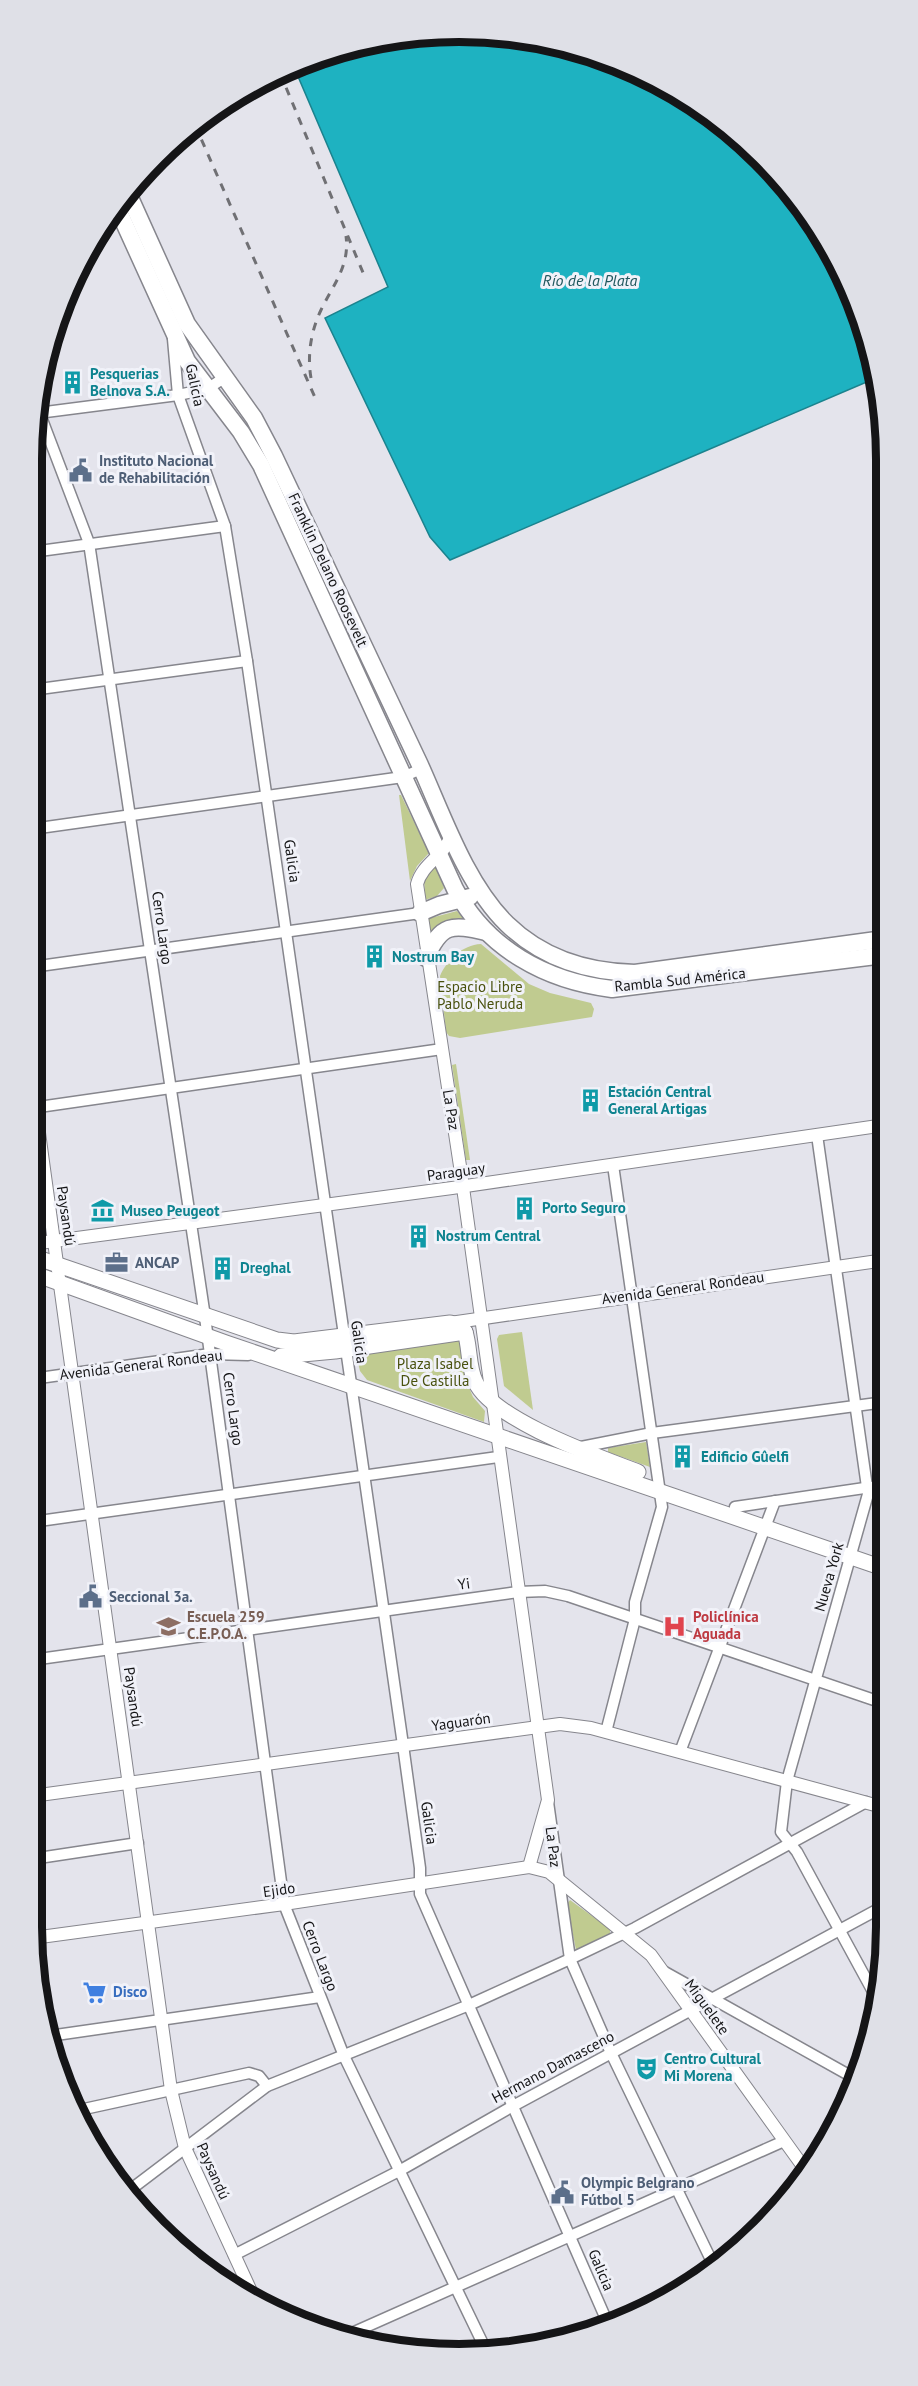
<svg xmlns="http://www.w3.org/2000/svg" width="918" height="2386" font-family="'PT Sans',sans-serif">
<rect width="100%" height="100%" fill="#e4e4ec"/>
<!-- green -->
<g fill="#c0cb90">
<path d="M 399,795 L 401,795 L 429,853 L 417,866 L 410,881 Z"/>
<path d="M 436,865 L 444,888 L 437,896 L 425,900 L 424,877 Z"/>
<path d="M 457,911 L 465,921 L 429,941 L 427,919 Z"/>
<path d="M 481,944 L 529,984 L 550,993 L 591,1003 L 594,1009 L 592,1017 L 460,1038 L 449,1036 L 446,1032 L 440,976 C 447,960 462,945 481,944 Z"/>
<path d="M 456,1064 L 470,1160 L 466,1160 L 452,1065 Z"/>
<path d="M 522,1332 L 533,1410 L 504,1386 L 497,1339 L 499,1335 Z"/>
<path d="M 459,1339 L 468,1385 L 473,1397 L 485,1411 L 484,1422 L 367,1380 L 360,1371 L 356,1354 Z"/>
<path d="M 646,1442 L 650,1467 L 608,1452 L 608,1448 Z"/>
<path d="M 570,1900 L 610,1929 L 610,1935 L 576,1950 L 567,1904 Z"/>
</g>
<!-- water -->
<path fill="#1eb2c1" stroke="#1b838e" stroke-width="1.5" d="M 487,32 L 570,46 L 696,103 L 781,177 L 854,295 L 876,378 L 450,560 L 430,537 L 325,318 L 388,287 L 294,67 L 322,54 L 404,35 Z"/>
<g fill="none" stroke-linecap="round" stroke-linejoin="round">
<defs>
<g id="minor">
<path d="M 173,339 L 178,395 L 225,526 L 247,661 L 403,1745 L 420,1868 L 420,1894 L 609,2326"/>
<path d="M 38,409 L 89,543 L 205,1317 L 284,1904 L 344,2056 L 485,2348"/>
<path d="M 38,413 L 178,395 L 207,389 L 224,378"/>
<path d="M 32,552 L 225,526"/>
<path d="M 32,690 L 247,661"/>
<path d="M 32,829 L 403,777 L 421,769"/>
<path d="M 32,967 L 420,913"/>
<path d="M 32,1108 L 442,1049"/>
<path d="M 817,1135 L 868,1494 L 787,1781 L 781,1832 L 797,1852 L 877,1999"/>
<path d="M 32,1379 L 210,1354 L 248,1355"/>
<path d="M 576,1448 L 652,1433 L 885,1402"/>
<path d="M 735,1507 L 885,1485"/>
<path d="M 32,1522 L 498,1457"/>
<path d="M 32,1660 L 518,1592 L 545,1591 L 568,1596 L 886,1704"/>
<path d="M 606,1732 L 635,1619 L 635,1602 L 662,1507 L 613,1165"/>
<path d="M 680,1752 L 775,1501"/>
<path d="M 548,1802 L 570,1959 L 611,2053 L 714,2266"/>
<path d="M 32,1859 L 138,1843"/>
<path d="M 663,1971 L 856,2079"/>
<path d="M 49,2036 L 320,1997"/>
<path d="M 75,2111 L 249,2073 L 259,2076 L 267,2086"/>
<path d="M 126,2193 L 267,2086 L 469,2005 L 570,1959 L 635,1928 L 866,1802"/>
<path d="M 234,2255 L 399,2171 L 513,2106 L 886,1905"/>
<path d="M 343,2337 L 784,2141"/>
</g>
<g id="tertiary">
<path d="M 451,834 C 446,856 423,862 417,884 L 460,1166 L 548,1800 L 529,1867"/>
<path d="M 32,1082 L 171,2090 L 185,2148 L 256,2302"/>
<path d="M 32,1244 L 452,1188 L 885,1125"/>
<path d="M 450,1323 L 885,1260"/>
<path d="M 32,1796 L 560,1724 L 591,1728 L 886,1808"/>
<path d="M 33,1938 L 284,1904 L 529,1867 L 549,1872 L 651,1955 L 807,2172"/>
</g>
<g id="secondary">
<path d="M 32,1256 L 277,1340 L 294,1342 L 450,1323 L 460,1326 L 465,1332"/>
<path d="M 32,1273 L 226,1343 L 886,1569"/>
<path d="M 465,1332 C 470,1347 468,1366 475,1381 C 492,1420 599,1457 638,1472"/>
<path d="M 281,1356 L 335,1351 L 465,1332"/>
</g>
<g id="primary">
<path d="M 127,191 L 187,324 L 254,418 L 274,456 C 323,559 371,662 420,765 C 443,816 466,884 507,924 C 542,958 587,972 635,973 L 884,939"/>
<path d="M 116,205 L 187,361 L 241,432 L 261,465 L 455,889 C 487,949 546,981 612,989 L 884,955"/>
<path d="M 420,913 L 439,905 L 470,897"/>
<path d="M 426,958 C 441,923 452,924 486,932"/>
</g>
</defs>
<!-- minor casing -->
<use href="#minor" stroke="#86868d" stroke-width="13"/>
<!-- tertiary casing -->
<use href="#tertiary" stroke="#86868d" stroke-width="14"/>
<!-- secondary casing -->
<use href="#secondary" stroke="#86868d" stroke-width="17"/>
<!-- primary casing -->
<use href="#primary" stroke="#86868d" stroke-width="19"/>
<!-- minor -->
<use href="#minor" stroke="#fff" stroke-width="10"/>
<!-- tertiary -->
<use href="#tertiary" stroke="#fff" stroke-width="12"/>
<!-- secondary -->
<use href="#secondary" stroke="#fff" stroke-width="15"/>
<!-- primary -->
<use href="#primary" stroke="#fff" stroke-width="16"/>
<!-- rail -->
<g stroke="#707074" stroke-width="3" stroke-dasharray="8 8" stroke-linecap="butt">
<path d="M 280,73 L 364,275"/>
<path d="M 195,125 L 317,402"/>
<path d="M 311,378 C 307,355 311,331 321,310 C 333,285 350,266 346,236"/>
</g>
</g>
<!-- icons -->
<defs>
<symbol id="building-bare" viewBox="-9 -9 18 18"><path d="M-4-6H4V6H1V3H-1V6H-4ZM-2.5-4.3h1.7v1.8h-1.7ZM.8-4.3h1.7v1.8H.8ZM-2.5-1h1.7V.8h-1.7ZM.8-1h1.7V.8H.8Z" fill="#0f9aa8" stroke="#f1f2f9" stroke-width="2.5" paint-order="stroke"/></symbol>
<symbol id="civic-bare" viewBox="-9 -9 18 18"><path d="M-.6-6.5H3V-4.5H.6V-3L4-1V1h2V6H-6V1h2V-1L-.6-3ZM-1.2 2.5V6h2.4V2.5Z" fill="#5c6f8a" stroke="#f1f2f9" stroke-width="2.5" paint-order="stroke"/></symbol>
<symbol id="museum-bare" viewBox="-9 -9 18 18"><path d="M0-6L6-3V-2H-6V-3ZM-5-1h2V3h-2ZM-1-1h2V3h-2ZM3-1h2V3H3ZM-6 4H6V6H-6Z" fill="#0f9aa8" stroke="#f1f2f9" stroke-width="2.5" paint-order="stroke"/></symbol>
<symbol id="office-bare" viewBox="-9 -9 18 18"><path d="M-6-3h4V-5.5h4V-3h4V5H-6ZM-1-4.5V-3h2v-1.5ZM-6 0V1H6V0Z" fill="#5c6f8a" stroke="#f1f2f9" stroke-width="2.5" paint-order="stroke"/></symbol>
<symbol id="school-bare" viewBox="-9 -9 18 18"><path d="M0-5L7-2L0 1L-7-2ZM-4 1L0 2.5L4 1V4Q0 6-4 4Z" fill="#8d6e63" stroke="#f1f2f9" stroke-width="2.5" paint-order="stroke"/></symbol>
<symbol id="hospital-bare" viewBox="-9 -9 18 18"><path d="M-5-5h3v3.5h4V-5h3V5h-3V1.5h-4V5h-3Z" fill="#e0444e" stroke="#f1f2f9" stroke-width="2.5" paint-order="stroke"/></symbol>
<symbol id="supermarket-bare" viewBox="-9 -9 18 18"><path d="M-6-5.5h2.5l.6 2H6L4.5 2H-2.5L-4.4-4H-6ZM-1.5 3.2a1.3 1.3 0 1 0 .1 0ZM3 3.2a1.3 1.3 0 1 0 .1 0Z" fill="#3f7fe0" stroke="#f1f2f9" stroke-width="2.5" paint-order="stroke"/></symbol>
<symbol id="theatre-bare" viewBox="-9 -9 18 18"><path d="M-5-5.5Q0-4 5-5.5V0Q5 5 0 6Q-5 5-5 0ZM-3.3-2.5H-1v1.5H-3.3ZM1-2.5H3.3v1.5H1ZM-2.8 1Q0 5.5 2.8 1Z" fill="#0f9aa8" stroke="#f1f2f9" stroke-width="2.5" paint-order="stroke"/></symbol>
</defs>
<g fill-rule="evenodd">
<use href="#building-bare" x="56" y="366" width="33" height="33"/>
<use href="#civic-bare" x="64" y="454" width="33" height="33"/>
<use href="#building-bare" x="358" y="940" width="33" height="33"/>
<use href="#building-bare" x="574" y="1084" width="33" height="33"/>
<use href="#building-bare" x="508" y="1192" width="33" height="33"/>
<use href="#museum-bare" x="86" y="1194" width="33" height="33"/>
<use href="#building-bare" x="402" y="1220" width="33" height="33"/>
<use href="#office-bare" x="100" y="1246" width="33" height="33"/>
<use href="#building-bare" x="206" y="1252" width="33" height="33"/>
<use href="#building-bare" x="666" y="1440" width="33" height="33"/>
<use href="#civic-bare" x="74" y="1580" width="33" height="33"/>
<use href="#school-bare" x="152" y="1610" width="33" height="33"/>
<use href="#hospital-bare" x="658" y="1610" width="33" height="33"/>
<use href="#supermarket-bare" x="78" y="1976" width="33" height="33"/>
<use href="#theatre-bare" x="630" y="2052" width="33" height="33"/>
<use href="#civic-bare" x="546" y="2176" width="33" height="33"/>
</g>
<g text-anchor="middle" stroke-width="6" stroke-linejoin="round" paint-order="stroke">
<!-- culture labels -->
<g font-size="15" font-weight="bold" fill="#0d838f" stroke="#f1f2f9" text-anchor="start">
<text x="90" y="379">Pesquerias<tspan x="90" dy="17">Belnova S.A.</tspan></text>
<text x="392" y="962">Nostrum Bay</text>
<text x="608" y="1097">Estación Central<tspan x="608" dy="17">General Artigas</tspan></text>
<text x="542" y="1213">Porto Seguro</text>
<text x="121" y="1216">Museo Peugeot</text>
<text x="436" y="1241">Nostrum Central</text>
<text x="240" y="1273">Dreghal</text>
<text x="701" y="1462">Edificio Gûelfi</text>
<text x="664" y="2064">Centro Cultural<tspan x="664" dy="17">Mi Morena</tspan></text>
</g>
<!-- street labels -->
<g font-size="15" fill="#151517" stroke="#f1f2f9">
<text transform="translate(195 385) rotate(78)" y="5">Galicia</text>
<text transform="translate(328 570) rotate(65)" y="5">Franklin Delano Roosevelt</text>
<text transform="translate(292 861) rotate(82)" y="5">Galicia</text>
<text transform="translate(162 928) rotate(82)" y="5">Cerro Largo</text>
<text transform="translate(680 980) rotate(-6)" y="5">Rambla Sud América</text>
<text transform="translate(451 1110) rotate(81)" y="5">La Paz</text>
<text transform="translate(456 1172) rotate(-8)" y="5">Paraguay</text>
<text transform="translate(66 1216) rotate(82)" y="5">Paysandú</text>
<text transform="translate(683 1288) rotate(-8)" y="5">Avenida General Rondeau</text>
<text transform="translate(359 1342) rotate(82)" y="5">Galicia</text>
<text transform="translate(141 1365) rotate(-7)" y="5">Avenida General Rondeau</text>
<text transform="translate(233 1409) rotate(82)" y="5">Cerro Largo</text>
<text transform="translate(829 1577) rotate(-74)" y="5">Nueva York</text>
<text transform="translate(464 1584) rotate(-8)" y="5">Yi</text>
<text transform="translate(133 1697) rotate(82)" y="5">Paysandú</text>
<text transform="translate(461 1722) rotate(-8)" y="5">Yaguarón</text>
<text transform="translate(429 1823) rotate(82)" y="5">Galicia</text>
<text transform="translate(553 1847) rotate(83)" y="5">La Paz</text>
<text transform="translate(279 1890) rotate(-8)" y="5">Ejido</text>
<text transform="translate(320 1956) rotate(69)" y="5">Cerro Largo</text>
<text transform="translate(707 2007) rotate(54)" y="5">Miguelete</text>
<text transform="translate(553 2067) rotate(-28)" y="5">Hermano Damasceno</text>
<text transform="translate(213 2171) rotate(66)" y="5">Paysandú</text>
<text transform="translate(601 2270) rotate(67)" y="5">Galicia</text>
</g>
<!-- service labels -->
<g font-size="15" font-weight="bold" fill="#4e5e75" stroke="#f1f2f9" text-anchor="start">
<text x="99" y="466">Instituto Nacional<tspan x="99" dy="17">de Rehabilitación</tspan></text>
<text x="135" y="1268">ANCAP</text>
<text x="109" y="1602">Seccional 3a.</text>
<text x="581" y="2188">Olympic Belgrano<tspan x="581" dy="17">Fútbol 5</tspan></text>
</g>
<!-- park labels -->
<g font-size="15" fill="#49510e" stroke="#f1f2f9">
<text x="480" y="992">Espacio Libre<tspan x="480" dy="17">Pablo Neruda</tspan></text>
<text x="435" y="1369">Plaza Isabel<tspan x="435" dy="17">De Castilla</tspan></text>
</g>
<!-- education labels -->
<g font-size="15" font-weight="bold" fill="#785e54" stroke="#f1f2f9" text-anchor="start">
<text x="187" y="1622">Escuela 259<tspan x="187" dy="17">C.E.P.O.A.</tspan></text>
</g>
<!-- health labels -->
<g font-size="15" font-weight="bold" fill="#be3a42" stroke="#f1f2f9" text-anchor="start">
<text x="693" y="1622">Policlínica<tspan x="693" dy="17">Aguada</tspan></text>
</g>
<!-- shop labels -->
<g font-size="15" font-weight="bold" fill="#366cbe" stroke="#f1f2f9" text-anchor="start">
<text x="113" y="1997">Disco</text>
</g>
<!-- water labels -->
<g font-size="16" font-style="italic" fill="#22595f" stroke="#f1f2f9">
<text x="590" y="286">Río de la Plata</text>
</g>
</g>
<!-- crop -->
<path d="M0 0H918V2386H0ZM459 42H459A417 417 0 0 1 876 459V1927A417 417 0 0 1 459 2344H459A417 417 0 0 1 42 1927V459A417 417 0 0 1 459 42Z" fill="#dfe0e7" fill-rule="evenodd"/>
<path fill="none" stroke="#151517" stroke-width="8" d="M459 42H459A417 417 0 0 1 876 459V1927A417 417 0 0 1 459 2344H459A417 417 0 0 1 42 1927V459A417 417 0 0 1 459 42Z"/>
</svg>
